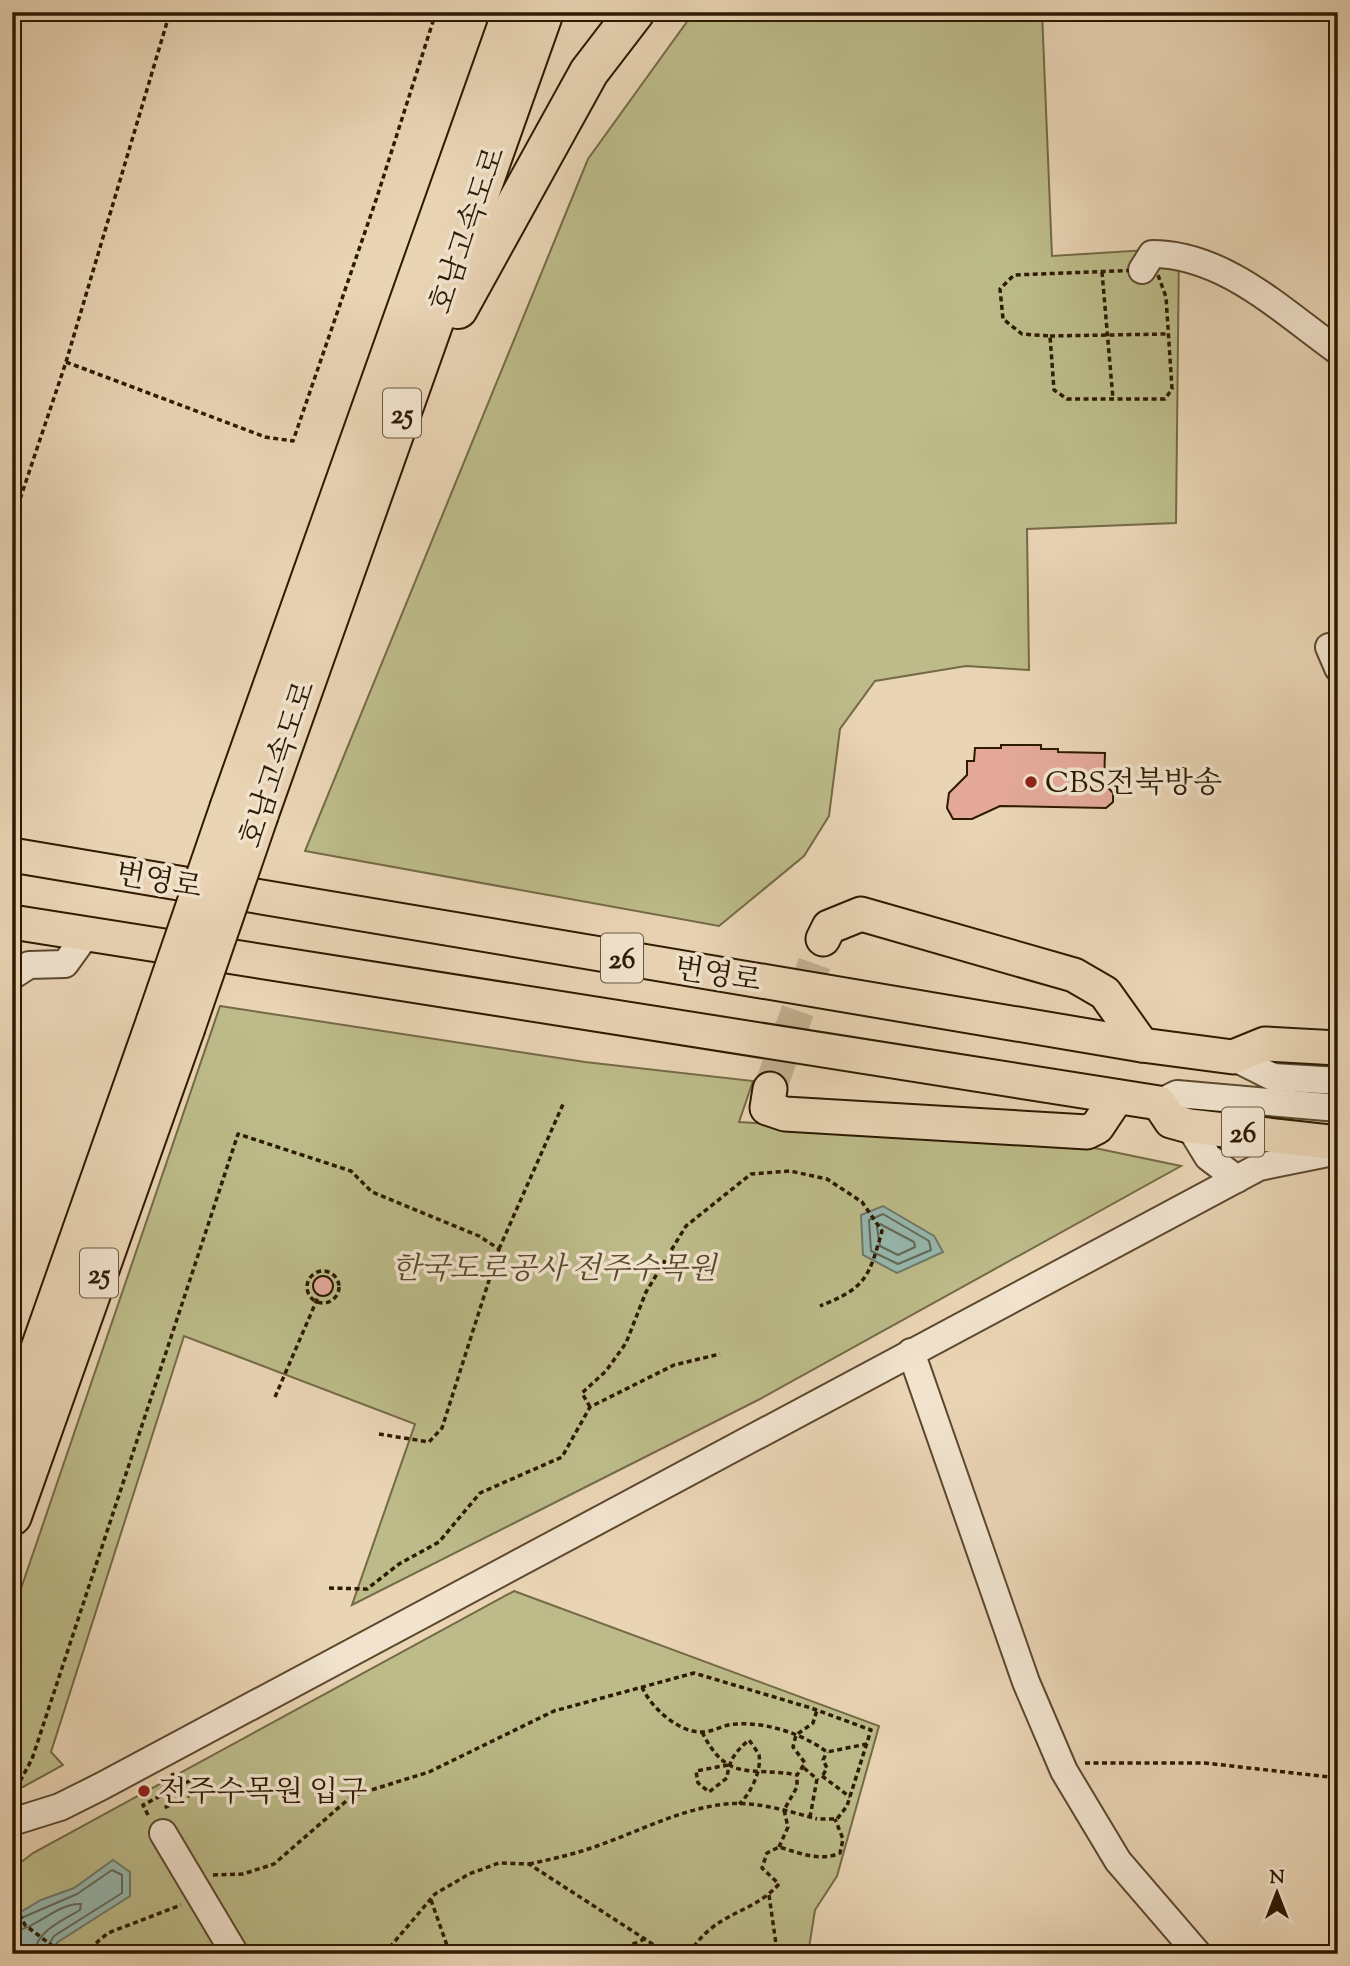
<svg xmlns="http://www.w3.org/2000/svg" width="1350" height="1966" font-family="'Sorts Mill Goudy','Noto Serif KR',serif">
<rect width="100%" height="100%" fill="#e9d4b4"/>
<filter id="stains"><feTurbulence type="fractalNoise" baseFrequency=".00286" numOctaves="4"/><feColorMatrix values="0 0 0 0 .2 0 0 0 0 .09 0 0 0 0 .02 0 0 0 .5 -.17"/></filter>
<radialGradient id="worn" r=".72"><stop offset=".6" stop-color="#630" stop-opacity="0"/><stop offset="1" stop-color="#630" stop-opacity=".3"/></radialGradient>
<!-- green -->
<g fill="#bcbb89" stroke="#746a45" stroke-width="2">
<path d="M 694,12 L 1042,12 L 1052,256 L 1179,248 L 1176,523 L 1027,529 L 1029,670 L 966,666 L 875,681 L 840,729 L 829,816 L 804,856 L 719,926 L 305,851 L 588,159 Z"/>
<path d="M 220,1006 L 585,1062 L 753,1081 L 739,1122 L 1061,1141 L 1181,1166 L 760,1399 L 352,1605 L 415,1424 L 184,1336 L 51,1752 L 63,1765 L 23,1787 L 12,1786 L 12,1615 Z"/>
<path d="M 514,1591 L 879,1726 L 837,1876 L 815,1910 L 808,1954 L 12,1954 L 12,1869 L 33,1853 Z"/>
</g>
<!-- water -->
<g fill="#97b8af" stroke="#6d7969" stroke-width="2">
<path d="M 883,1206 L 934,1236 L 943,1252 L 897,1273 L 863,1255 L 861,1215 Z"/>
<path d="M 113,1860 L 130,1872 L 130,1896 L 58,1942 L 48,1954 L 12,1954 L 12,1917 L 41,1900 L 74,1888 Z"/>
</g>
<g fill="none" stroke-linecap="round" stroke-linejoin="round">
<!-- shore -->
<g stroke="#626958" stroke-width="2">
<path d="M 883,1214 L 929,1241 L 931,1250 L 898,1264 L 871,1251 L 869,1220 Z"/>
<path d="M 880,1224 L 914,1242 L 915,1247 L 898,1255 L 880,1246 L 877,1227 Z"/>
<path d="M 12,1922 L 77,1894 L 112,1870 L 122,1875 L 122,1893 L 54,1936 L 43,1954"/>
<path d="M 12,1931 C 36,1930 56,1903 81,1904 L 80,1910 C 63,1920 36,1931 34,1954"/>
</g>
</g>
<!-- building -->
<g fill="#e4a999" stroke="#2d1a01" stroke-width="2">
<path d="M 1001,745 L 1041,745 L 1041,749 L 1058,749 L 1058,752 L 1105,753 L 1104,783 L 1113,793 L 1113,802 L 1106,808 L 1000,806 L 972,819 L 953,819 L 947,808 L 949,793 L 967,775 L 967,761 L 974,761 L 975,748 L 1001,748 Z"/>
<circle cx="323" cy="1286" r="10"/>
</g>
<g fill="none" stroke-linecap="round" stroke-linejoin="round">
<!-- major-tunnel -->
<path stroke="#c3af90" stroke-width="33" stroke-dasharray="33 17" stroke-linecap="butt" d="M 770,1089 L 823,939"/>
<defs>
<g id="minor">
<path d="M 1142,270 L 1152,254 C 1224,254 1282,311 1338,351"/>
<path d="M 1329,647 L 1338,668"/>
<path d="M 12,976 L 29,965 L 65,964 L 86,935"/>
<path d="M 1233,1057 L 1273,1077 L 1338,1081"/>
<path d="M 1159,1103 L 1177,1094 L 1338,1108"/>
<path d="M 1189,1126 L 1208,1157 L 1237,1179"/>
<path d="M 911,1352 L 1026,1682 L 1064,1771 L 1118,1861 L 1198,1954"/>
<path d="M 12,1822 L 60,1807 L 102,1786 L 1259,1167 L 1338,1151"/>
<path d="M 163,1833 L 235,1954"/>
</g>
<g id="major">
<path d="M 12,855 L 1142,1045 L 1233,1057 L 1265,1044 L 1338,1048"/>
<path d="M 12,922 L 1159,1103 L 1171,1121 L 1189,1126 L 1338,1143"/>
<path d="M 823,939 L 829,927 L 861,914 L 1074,975 L 1105,993 L 1142,1045"/>
<path d="M 770,1089 L 767,1108 L 785,1114 L 1087,1132 L 1097,1127 L 1117,1097"/>
</g>
<g id="highway">
<path d="M 458,309 L 589,72 L 635,12"/>
<path d="M 230,806 L 512,12"/>
<path d="M 259,814 L 544,12"/>
<path d="M 12,1429 L 156,1021"/>
<path d="M 12,1516 L 185,1029"/>
</g>
</defs>
<!-- minor casing -->
<use href="#minor" stroke="#5c482e" stroke-width="30"/>
<!-- major casing -->
<use href="#major" stroke="#2d1a01" stroke-width="37"/>
<!-- highway casing -->
<use href="#highway" stroke="#2d1a01" stroke-width="42"/>
<!-- path -->
<g stroke="#2d1a01" stroke-width="3.5" stroke-dasharray="5 3.5" stroke-linecap="butt">
<path d="M 1142,270 L 1158,275 L 1166,297 L 1172,389 L 1165,399 L 1067,399 L 1054,390 L 1050,336 L 1022,334 L 1003,319 L 1000,289 L 1014,275 Z"/>
<path d="M 1102,272 L 1113,399"/>
<path d="M 1050,336 L 1167,334"/>
<path d="M 66,362 L 265,437 L 293,441 L 377,197 L 436,12"/>
<path d="M 12,523 L 66,362 L 170,12"/>
<path d="M 499,1249 L 564,1102"/>
<circle cx="323" cy="1287" r="16"/>
<path d="M 275,1397 L 319,1295"/>
<path d="M 590,1407 L 582,1393 L 606,1371 L 626,1343 L 646,1292 L 686,1226 L 751,1174 L 790,1171 L 827,1179 L 862,1202 L 882,1231 C 869,1277 866,1288 820,1306"/>
<path d="M 329,1588 L 367,1589 L 399,1564 L 439,1542 L 480,1493 L 562,1457 L 590,1407 L 674,1365 L 720,1354"/>
<path d="M 642,1687 C 651,1708 680,1734 704,1732 C 715,1731 725,1724 736,1724 C 767,1722 803,1734 827,1752 L 867,1744"/>
<path d="M 702,1732 C 728,1784 751,1766 797,1775 L 805,1763 L 793,1747 L 796,1735 L 813,1723 L 817,1710"/>
<path d="M 1085,1763 L 1205,1763 L 1338,1778"/>
<path d="M 728,1765 L 696,1771 L 698,1783 L 709,1792 L 727,1778 C 729,1760 735,1752 749,1740 C 752,1744 757,1751 759,1755 C 762,1770 750,1795 739,1804"/>
<path d="M 804,1768 L 817,1779 L 810,1817"/>
<path d="M 172,1773 L 178,1786"/>
<path d="M 823,1775 L 827,1768 L 823,1760 L 827,1752"/>
<path d="M 822,1776 L 850,1797"/>
<path d="M 12,1796 L 32,1759 L 238,1134 L 351,1171 L 372,1192 L 479,1236 L 499,1249 L 442,1428 L 429,1442 L 379,1434"/>
<path d="M 148,1815 L 143,1805 L 199,1776 L 205,1788 L 162,1809"/>
<path d="M 779,1847 L 788,1827 L 784,1810 L 797,1787 L 797,1775"/>
<path d="M 529,1864 C 552,1859 575,1854 597,1846 C 640,1831 680,1809 726,1804 C 756,1801 788,1811 817,1819"/>
<path d="M 213,1875 L 243,1874 L 274,1864 L 352,1796 L 429,1772 L 554,1711 L 694,1673 L 811,1708 L 871,1730 L 847,1806 L 837,1819 L 817,1819"/>
<path d="M 769,1895 L 776,1944 L 773,1954"/>
<path d="M 12,1899 L 25,1925 L 63,1954"/>
<path d="M 431,1900 L 450,1954"/>
<path d="M 83,1954 L 108,1933 L 181,1905"/>
<path d="M 384,1954 L 435,1894 L 469,1874 L 499,1863 L 529,1864 L 668,1954"/>
<path d="M 609,1954 L 645,1939"/>
<path d="M 689,1954 C 716,1910 750,1916 779,1884 L 762,1868 L 767,1853 L 779,1847 C 800,1853 819,1862 840,1853 L 843,1839 L 835,1819"/>
</g>
<!-- minor -->
<use href="#minor" stroke="#f1e3ce" stroke-width="26"/>
<!-- major -->
<use href="#major" stroke="#e9d4b4" stroke-width="33"/>
<!-- highway -->
<use href="#highway" stroke="#e9d4b4" stroke-width="38"/>
<defs>
<g id="highway-bridge">
<path d="M 156,1021 L 230,806"/>
<path d="M 185,1029 L 259,814"/>
</g>
</defs>
<!-- highway-bridge casing -->
<use href="#highway-bridge" stroke="#2d1a01" stroke-width="42" stroke-linecap="butt"/>
<!-- highway-bridge -->
<use href="#highway-bridge" stroke="#e9d4b4" stroke-width="38"/>
</g>
<!-- markers -->
<g fill="#8f2418" stroke="#f1e3ce" stroke-width="2.5">
<circle cx="1031" cy="782" r="7"/>
<circle cx="144" cy="1791" r="7"/>
</g>
<g text-anchor="middle" stroke-width="7" stroke-linejoin="round" paint-order="stroke">
<!-- shield labels -->
<g fill="#f1e3ce" stroke="#68563e" stroke-width="2">
<rect x="383" y="388.5" width="38" height="49" rx="5"/>
<rect x="601" y="933.5" width="42" height="49" rx="5"/>
<rect x="1222" y="1107.5" width="42" height="49" rx="5"/>
<rect x="80" y="1248.5" width="38" height="49" rx="5"/>
</g>
<g font-size="28" font-weight="bold" fill="#2d1a01">
<text x="402" y="423">25</text>
<text x="622" y="968">26</text>
<text x="1243" y="1142">26</text>
<text x="99" y="1283">25</text>
</g>
<!-- street labels -->
<g font-size="30" fill="#2d1a01" stroke="#f1e3ce">
<text transform="translate(467 230) rotate(-71)" y="10">호남고속도로</text>
<text transform="translate(277 764) rotate(-71)" y="10">호남고속도로</text>
<text transform="translate(159 880) rotate(10)" y="10">번영로</text>
<text transform="translate(718 974) rotate(9)" y="10">번영로</text>
</g>
<!-- poi labels -->
<g font-size="30" fill="#2d1a01" stroke="#f1e3ce" text-anchor="start">
<text x="1045" y="792">CBS전북방송</text>
<text x="158" y="1801">전주수목원 입구</text>
</g>
<!-- park labels -->
<g font-size="30" font-style="italic" fill="#584a2a" stroke="#f1e3ce">
<text x="554" y="1278">한국도로공사 전주수목원</text>
</g>
</g>
<!-- margin -->
<rect width="1350" height="1966" fill="none" stroke="#e9d4b4" stroke-width="42"/>
<rect x="14" y="14" width="1322" height="1938" fill="none" stroke="#2d1a01" stroke-width="3.5"/>
<rect x="21" y="21" width="1308" height="1924" fill="none" stroke="#2d1a01" stroke-width="2"/>
<!-- north arrow -->
<g transform="translate(1277 1893)" stroke="#f1e3ce" stroke-width="5" paint-order="stroke">
<path d="M0-5L12 26L0 18L-12 26Z" fill="#2d1a01"/>
<text y="-10" font-size="19" font-weight="bold" text-anchor="middle" fill="#2d1a01">N</text>
</g>
<rect width="100%" height="100%" filter="url(#stains)"/>
<rect width="100%" height="100%" fill="url(#worn)"/>
</svg>
